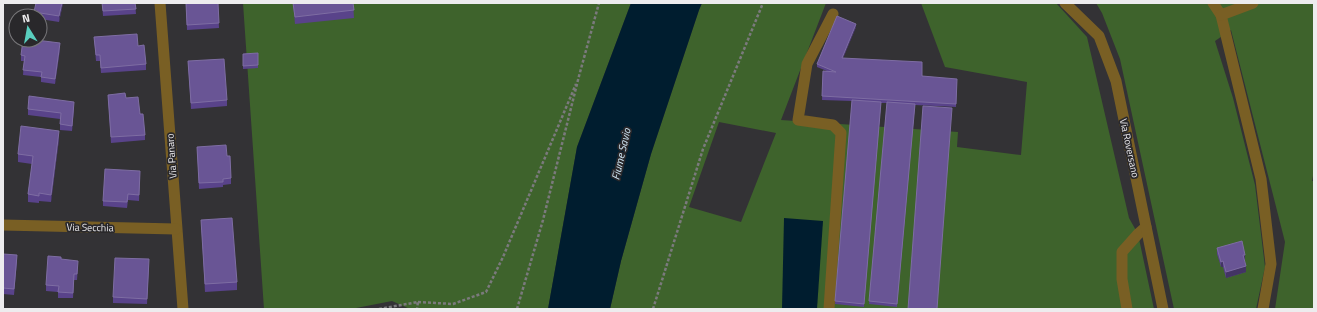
<svg xmlns="http://www.w3.org/2000/svg" width="1317" height="312" font-family="'Titillium Web',sans-serif">
<rect width="100%" height="100%" fill="#333235"/>
<!-- green -->
<g fill="#3e632c" fill-rule="evenodd">
<path d="M 243,3 L 631,3 L 577,147 L 548,309 L 410,309 L 392,301 L 351,309 L 264,309 Z"/>
<path d="M 702,3 L 826,3 L 781,120 L 958,132 L 957,147 L 1021,155 L 1027,82 L 945,67 L 921,3 L 1056,3 L 1087,37 L 1129,218 L 1138,234 L 1154,309 L 610,309 L 621,261 L 651,154 L 699,10 ZM 719,122 L 776,133 L 741,222 L 689,207 Z"/>
<path d="M 1096,3 L 1314,3 L 1314,171 L 1312,181 L 1314,181 L 1314,309 L 1275,309 L 1285,242 L 1231,30 L 1215,41 L 1233,98 L 1255,185 L 1265,267 L 1256,309 L 1174,309 L 1120,59 L 1102,13 Z"/>
</g>
<!-- water -->
<g fill="#001d2f">
<path d="M 631,3 L 702,3 L 699,10 L 651,154 L 621,261 L 610,309 L 548,309 L 577,147 Z"/>
<path d="M 784,218 L 823,221 L 817,309 L 782,309 Z"/>
</g>
<g fill="none" stroke-linecap="round" stroke-linejoin="round">
<!-- path -->
<g stroke="#7b7a7d" stroke-width="2.5" stroke-dasharray="3 2" stroke-linecap="butt">
<path d="M 418,302 L 453,304 L 486,292 L 503,257 L 576,84"/>
<path d="M 379,309 L 418,302 L 417,309"/>
<path d="M 517,309 L 543,220 L 579,76 L 599,3"/>
<path d="M 653,309 L 703,149 L 763,3"/>
</g>
<!-- service -->
<g stroke="#795f24" stroke-width="11">
<path d="M 1213,3 L 1221,15 L 1261,179 L 1271,264 L 1263,309"/>
<path d="M 1221,15 L 1253,3"/>
<path d="M 829,309 L 841,133 L 833,125 L 798,120 L 807,64 L 833,14"/>
<path d="M 1127,309 L 1122,279 L 1122,252 L 1138,234 L 1146,227"/>
</g>
<!-- minor -->
<g stroke="#795f24" stroke-width="11">
<path d="M 160,3 L 183,309"/>
<path d="M 1065,3 L 1099,36 L 1116,81 L 1163,309"/>
<path d="M 3,225 L 176,229"/>
</g>
</g>
<!-- wall -->
<g fill="#59438a">
<path d="M 63,3 L 59,22 L 40,19 L 40,16 L 34,16 L 34,12 Z"/>
<path d="M 102,3 L 135,3 L 136,14 L 103,16 Z"/>
<path d="M 186,3 L 218,3 L 219,28 L 187,30 Z"/>
<path d="M 293,3 L 353,3 L 354,18 L 295,24 Z"/>
<path d="M 856,27 L 843,58 L 922,76 L 957,82 L 956,107 L 915,105 L 897,307 L 869,304 L 887,103 L 881,103 L 864,307 L 835,304 L 852,101 L 822,100 L 823,71 L 827,71 L 817,67 L 817,64 Z"/>
<path d="M 94,37 L 138,46 L 146,64 L 146,70 L 101,73 L 100,61 L 96,61 Z"/>
<path d="M 60,49 L 55,84 L 41,82 L 41,77 L 23,75 L 24,61 L 21,61 L 21,55 Z"/>
<path d="M 258,53 L 258,68 L 243,69 L 243,54 Z"/>
<path d="M 188,61 L 227,100 L 227,106 L 191,109 Z"/>
<path d="M 108,95 L 126,98 L 140,114 L 145,135 L 145,140 L 111,143 Z"/>
<path d="M 74,107 L 72,131 L 60,130 L 60,119 L 28,115 L 28,109 Z"/>
<path d="M 59,139 L 51,202 L 39,201 L 39,203 L 28,202 L 28,194 L 32,164 L 18,162 L 18,154 Z"/>
<path d="M 197,147 L 227,156 L 231,178 L 231,184 L 223,185 L 223,187 L 199,189 Z"/>
<path d="M 140,176 L 139,201 L 128,200 L 127,208 L 103,206 L 103,201 Z"/>
<path d="M 201,220 L 237,282 L 237,290 L 205,292 Z"/>
<path d="M 1217,248 L 1245,260 L 1244,261 L 1246,272 L 1226,278 L 1223,267 L 1221,267 L 1217,254 Z"/>
<path d="M 3,254 L 17,261 L 14,295 L 3,294 Z"/>
<path d="M 61,259 L 78,266 L 77,280 L 74,280 L 73,298 L 58,298 L 58,292 L 46,291 L 46,285 Z"/>
<path d="M 149,265 L 147,304 L 113,303 L 113,297 Z"/>
</g>
<!-- shaded-wall -->
<g fill="#433464">
<path d="M 62,3 L 63,3 L 59,22 L 59,16 Z"/>
<path d="M 856,24 L 856,27 L 842,61 L 842,58 Z"/>
<path d="M 60,43 L 60,49 L 55,84 L 55,79 Z"/>
<path d="M 74,102 L 74,107 L 72,131 L 72,126 Z"/>
<path d="M 59,131 L 59,139 L 51,202 L 51,195 Z"/>
<path d="M 1243,255 L 1245,255 L 1245,260 L 1243,261 Z"/>
<path d="M 1223,261 L 1223,267 L 1221,267 L 1221,262 Z"/>
<path d="M 1246,266 L 1246,272 L 1226,278 L 1226,272 Z"/>
</g>
<!-- building -->
<g fill="#695595" stroke="#7e6da3">
<path d="M 36,3 L 62,3 L 59,16 L 34,12 Z"/>
<path d="M 102,3 L 135,3 L 136,9 L 103,11 Z"/>
<path d="M 186,3 L 218,3 L 219,23 L 187,25 Z"/>
<path d="M 293,3 L 353,3 L 354,10 L 295,17 Z"/>
<path d="M 837,16 L 856,24 L 842,58 L 922,62 L 922,76 L 957,79 L 956,104 L 822,96 L 823,71 L 836,72 L 817,64 Z"/>
<path d="M 137,34 L 138,46 L 144,45 L 146,64 L 101,68 L 100,55 L 96,55 L 94,37 Z"/>
<path d="M 23,40 L 36,40 L 60,43 L 55,79 L 41,77 L 42,72 L 23,70 L 25,56 L 21,55 Z"/>
<path d="M 258,53 L 258,65 L 243,66 L 243,54 Z"/>
<path d="M 224,59 L 227,100 L 191,103 L 188,61 Z"/>
<path d="M 125,93 L 126,98 L 138,97 L 140,114 L 143,114 L 145,135 L 111,137 L 108,95 Z"/>
<path d="M 29,96 L 74,102 L 72,126 L 60,124 L 61,113 L 28,109 Z"/>
<path d="M 852,100 L 881,102 L 864,304 L 835,301 Z"/>
<path d="M 887,102 L 915,104 L 897,304 L 869,301 Z"/>
<path d="M 923,106 L 952,108 L 937,309 L 908,309 Z"/>
<path d="M 21,126 L 59,131 L 51,195 L 39,193 L 39,196 L 28,194 L 33,156 L 18,154 Z"/>
<path d="M 226,145 L 227,156 L 230,156 L 231,178 L 223,179 L 223,182 L 199,183 L 197,147 Z"/>
<path d="M 105,169 L 140,171 L 139,195 L 128,194 L 127,202 L 103,201 Z"/>
<path d="M 232,218 L 237,282 L 205,284 L 201,220 Z"/>
<path d="M 1242,241 L 1245,255 L 1243,255 L 1246,266 L 1226,272 L 1223,261 L 1221,262 L 1217,248 Z"/>
<path d="M 3,254 L 17,255 L 14,289 L 3,288 Z"/>
<path d="M 48,256 L 61,257 L 61,259 L 78,261 L 77,274 L 74,274 L 73,293 L 58,292 L 59,286 L 46,285 Z"/>
<path d="M 115,258 L 149,259 L 147,299 L 113,297 Z"/>
</g>
<g text-anchor="middle" stroke-width="3.5" stroke-linejoin="round" paint-order="stroke">
<!-- street labels -->
<g font-size="10" fill="#edecee" stroke="#29282b">
<text transform="translate(1130 148) rotate(78)" y="4">Via Roversano</text>
<text transform="translate(171 156) rotate(-94)" y="4">Via Panaro</text>
<text transform="translate(90 227) rotate(1)" y="4">Via Secchia</text>
</g>
<!-- water labels -->
<g font-size="11" font-style="italic" fill="#cde3f1" stroke="#29282b">
<text transform="translate(621 154) rotate(-77)" y="4">Fiume Savio</text>
</g>
</g>
<!-- border -->
<rect width="1317" height="312" fill="none" stroke="#edecee" stroke-width="8"/>
<!-- north arrow -->
<g transform="translate(28 28) rotate(349)"><circle r="19" fill="#29282b" stroke="#777679"/>
<path d="M0-3L7 15L0 10L-7 15Z" fill="#59cebe"/>
<text y="-6" font-size="11" font-weight="bold" text-anchor="middle" fill="#edecee">N</text>
</g>
</svg>
